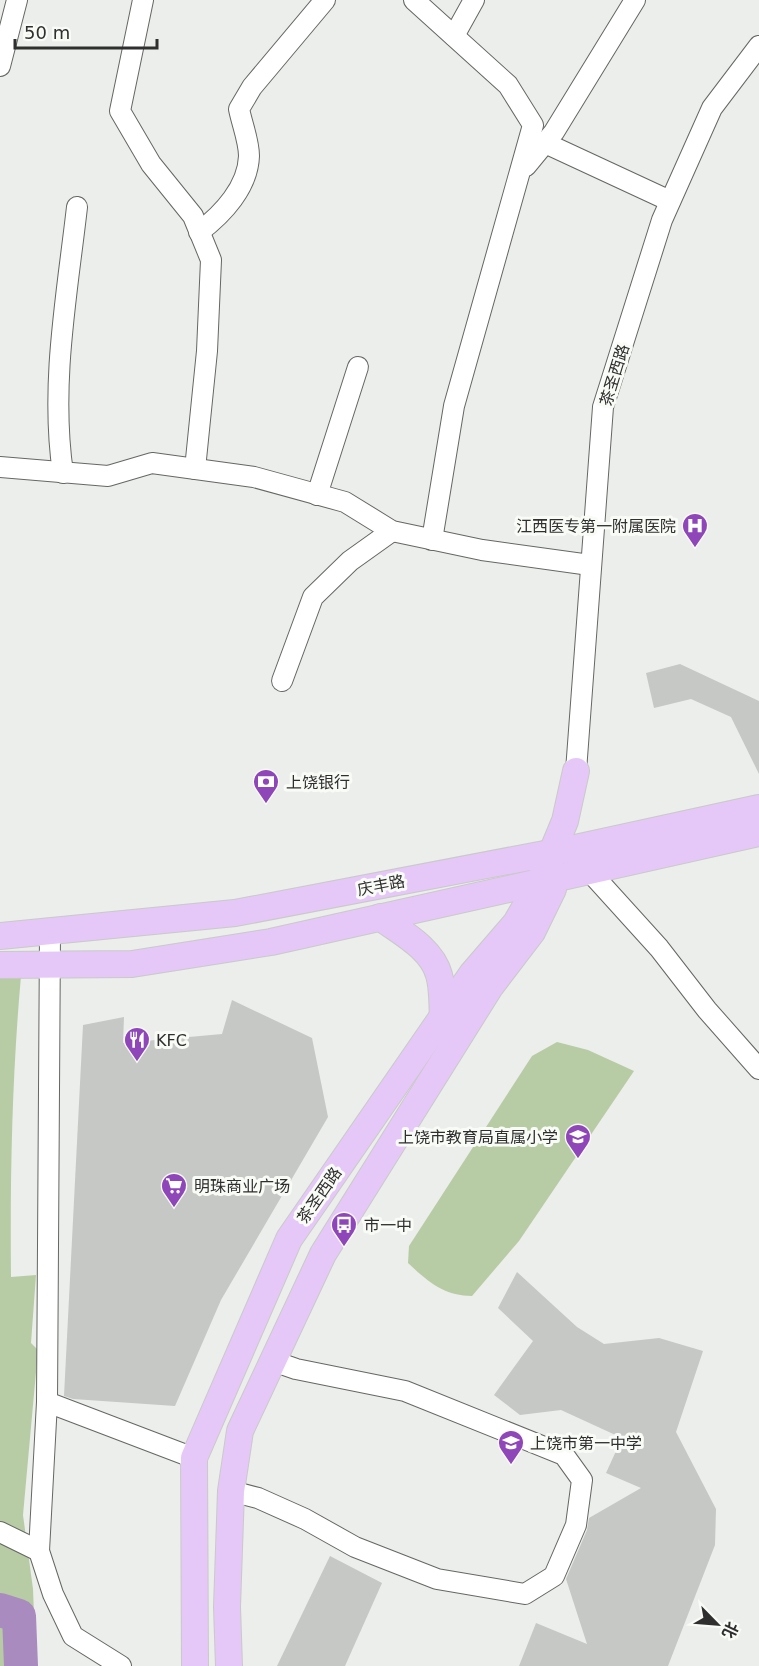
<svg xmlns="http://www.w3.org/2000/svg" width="759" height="1666" font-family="'DejaVu Sans','Noto Sans SC',sans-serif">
<rect width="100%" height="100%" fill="#ebeeea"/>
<!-- green -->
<g fill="#b7cca5">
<path d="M 0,976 L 21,976 C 12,1076 10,1176 11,1277 L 36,1275 L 31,1343 L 38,1350 L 23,1515 L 33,1589 L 36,1666 L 0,1666 Z"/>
<path d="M 557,1042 L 588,1050 L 634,1071 L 519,1241 L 472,1296 C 444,1296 427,1281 408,1263 L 409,1246 L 532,1056 Z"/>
</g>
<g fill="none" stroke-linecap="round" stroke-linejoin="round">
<!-- river -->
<path stroke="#aa8bc0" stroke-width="34" d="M 0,1610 L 19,1616 L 21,1666"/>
</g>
<!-- building -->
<g fill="#c5c8c4">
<path d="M 680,664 L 759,701 L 759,774 L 731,717 L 691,699 L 654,708 L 646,673 Z"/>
<path d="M 232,1000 L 312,1038 L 328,1117 L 221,1300 L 175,1406 L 73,1399 L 64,1396 L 83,1025 L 124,1017 L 123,1043 L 222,1034 Z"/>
<path d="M 517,1272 L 577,1327 L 604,1344 L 659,1338 L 703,1351 L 676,1432 L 716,1509 L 715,1545 L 668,1666 L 519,1666 L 536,1623 L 587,1644 L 566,1579 L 587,1530 L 589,1518 L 641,1488 L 606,1473 L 622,1438 L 561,1410 L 520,1415 L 494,1395 L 533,1341 L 498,1308 Z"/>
<path d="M 330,1556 L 382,1583 L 345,1666 L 277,1666 Z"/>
</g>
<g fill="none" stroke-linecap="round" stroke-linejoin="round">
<defs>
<g id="minor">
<path d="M 143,0 L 120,111 L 151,164 L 193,216 L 211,260 L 207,351 L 195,469"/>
<path d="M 414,0 L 508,85 L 533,125 L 454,406 L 432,540"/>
<path d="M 454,36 L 474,0"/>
<path d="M 0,66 L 17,0"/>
<path d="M 545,143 L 670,201"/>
<path d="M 526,166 L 554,132 L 635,0"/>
<path d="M 199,232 C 223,214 248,187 249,156 C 249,141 242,124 239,109 L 252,87 L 325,0"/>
<path d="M 0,467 L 108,476 L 152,463 L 254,477 L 345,502 L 392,531 L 482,550 L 590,565"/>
<path d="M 63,473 C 50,385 67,295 77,207"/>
<path d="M 317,495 L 358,367"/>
<path d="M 282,681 L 313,597 L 350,561 L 392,531"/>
<path d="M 576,771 L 603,407 L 662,220 L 712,108 L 759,46"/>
<path d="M 582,863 L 659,948 L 707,1010 L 759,1069"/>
<path d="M 50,933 L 47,1402 L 194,1458"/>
<path d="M 47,1402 L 39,1551 L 53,1594 L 73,1636 L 121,1666"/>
<path d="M 231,1491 L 258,1498 L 305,1519 L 355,1547 L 437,1579 L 525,1594 L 554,1576 L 576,1525 L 582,1480 L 564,1455 L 405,1391 L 296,1369 L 273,1361"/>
<path d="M 0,1532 L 39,1551"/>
</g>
<g id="major">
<path d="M 380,917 C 400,932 432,948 439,975 C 443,988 442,1003 443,1017"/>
<path d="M 0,936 L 235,913 L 571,849 L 759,808"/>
<path d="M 0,965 L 132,964 L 271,942 L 759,833"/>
<path d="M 195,1666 L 194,1458 L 289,1239 L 472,974 L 516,923 L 540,881 L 565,821 L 576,771"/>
<path d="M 229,1666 L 227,1607 L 231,1491 L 240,1431 L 323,1254 L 490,987 L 532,932 L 553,889"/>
</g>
</defs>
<!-- minor casing -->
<use href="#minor" stroke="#656763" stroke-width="22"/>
<!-- major casing -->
<use href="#major" stroke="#c9c9c9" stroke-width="28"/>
<!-- minor -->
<use href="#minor" stroke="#fff" stroke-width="20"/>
<!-- major -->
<use href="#major" stroke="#e5c8f8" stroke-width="26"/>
</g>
<!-- icons -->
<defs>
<symbol id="hospital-pin" viewBox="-11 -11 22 30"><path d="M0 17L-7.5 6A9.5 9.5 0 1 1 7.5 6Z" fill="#8e46b9" stroke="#f9fbf7"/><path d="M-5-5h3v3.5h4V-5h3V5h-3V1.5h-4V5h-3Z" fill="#fff"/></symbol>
<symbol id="bank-pin" viewBox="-11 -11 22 30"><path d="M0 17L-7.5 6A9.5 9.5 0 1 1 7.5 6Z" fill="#8e46b9" stroke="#f9fbf7"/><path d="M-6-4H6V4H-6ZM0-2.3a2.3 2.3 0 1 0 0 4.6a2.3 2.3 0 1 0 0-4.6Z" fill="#fff"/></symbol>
<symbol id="restaurant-pin" viewBox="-11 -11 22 30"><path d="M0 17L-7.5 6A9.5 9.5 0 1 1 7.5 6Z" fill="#8e46b9" stroke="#f9fbf7"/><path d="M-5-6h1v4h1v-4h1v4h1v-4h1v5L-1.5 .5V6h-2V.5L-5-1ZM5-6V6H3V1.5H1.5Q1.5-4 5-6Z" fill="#fff"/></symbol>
<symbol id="school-pin" viewBox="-11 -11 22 30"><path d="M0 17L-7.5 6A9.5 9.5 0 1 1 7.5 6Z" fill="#8e46b9" stroke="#f9fbf7"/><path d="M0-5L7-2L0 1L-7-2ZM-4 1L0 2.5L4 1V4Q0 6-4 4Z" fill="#fff"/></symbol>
<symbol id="supermarket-pin" viewBox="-11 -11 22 30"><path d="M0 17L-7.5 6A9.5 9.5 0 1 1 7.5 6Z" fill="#8e46b9" stroke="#f9fbf7"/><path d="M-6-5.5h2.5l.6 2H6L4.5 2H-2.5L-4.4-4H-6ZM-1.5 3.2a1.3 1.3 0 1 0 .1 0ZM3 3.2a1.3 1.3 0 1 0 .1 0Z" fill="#fff"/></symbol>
<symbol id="bus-pin" viewBox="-11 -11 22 30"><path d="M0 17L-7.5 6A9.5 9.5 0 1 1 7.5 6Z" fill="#8e46b9" stroke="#f9fbf7"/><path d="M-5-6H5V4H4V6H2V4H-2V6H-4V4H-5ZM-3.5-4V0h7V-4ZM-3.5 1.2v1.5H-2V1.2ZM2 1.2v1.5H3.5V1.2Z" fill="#fff"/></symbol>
</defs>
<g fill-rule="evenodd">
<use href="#hospital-pin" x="680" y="511" width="30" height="40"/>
<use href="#bank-pin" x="251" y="767" width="30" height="40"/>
<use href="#restaurant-pin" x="122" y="1025" width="30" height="40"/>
<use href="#school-pin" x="563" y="1122" width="30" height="40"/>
<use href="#supermarket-pin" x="159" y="1171" width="30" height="40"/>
<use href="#bus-pin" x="329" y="1210" width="30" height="40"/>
<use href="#school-pin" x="496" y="1428" width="30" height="40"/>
</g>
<g text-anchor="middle" stroke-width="6" stroke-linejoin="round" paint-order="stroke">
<!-- street labels -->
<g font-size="16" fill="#2e2f2e" stroke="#f9fbf7">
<text transform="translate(614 375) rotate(-73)" y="6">茶圣西路</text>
<text transform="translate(381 885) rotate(-11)" y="6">庆丰路</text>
<text transform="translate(319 1195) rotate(-55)" y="6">茶圣西路</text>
</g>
<!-- poi labels -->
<g font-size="16" fill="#2e2f2e" stroke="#f9fbf7" text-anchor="start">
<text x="676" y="532" text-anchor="end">江西医专第一附属医院</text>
<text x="286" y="788">上饶银行</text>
<text x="156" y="1046">KFC</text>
<text x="558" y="1143" text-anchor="end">上饶市教育局直属小学</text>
<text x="194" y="1192">明珠商业广场</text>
<text x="364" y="1231">市一中</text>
<text x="530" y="1449">上饶市第一中学</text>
</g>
</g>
<!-- north arrow -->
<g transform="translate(717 1624) rotate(115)" stroke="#f9fbf7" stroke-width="4.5" paint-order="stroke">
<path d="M0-4.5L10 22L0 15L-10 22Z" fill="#2e2f2e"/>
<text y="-9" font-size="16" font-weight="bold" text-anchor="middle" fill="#2e2f2e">北</text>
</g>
<!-- scale -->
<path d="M15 39v9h142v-9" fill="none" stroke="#2e2f2e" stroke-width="3"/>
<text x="24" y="39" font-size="18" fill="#2e2f2e" stroke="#f9fbf7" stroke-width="4.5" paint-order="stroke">50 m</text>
</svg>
